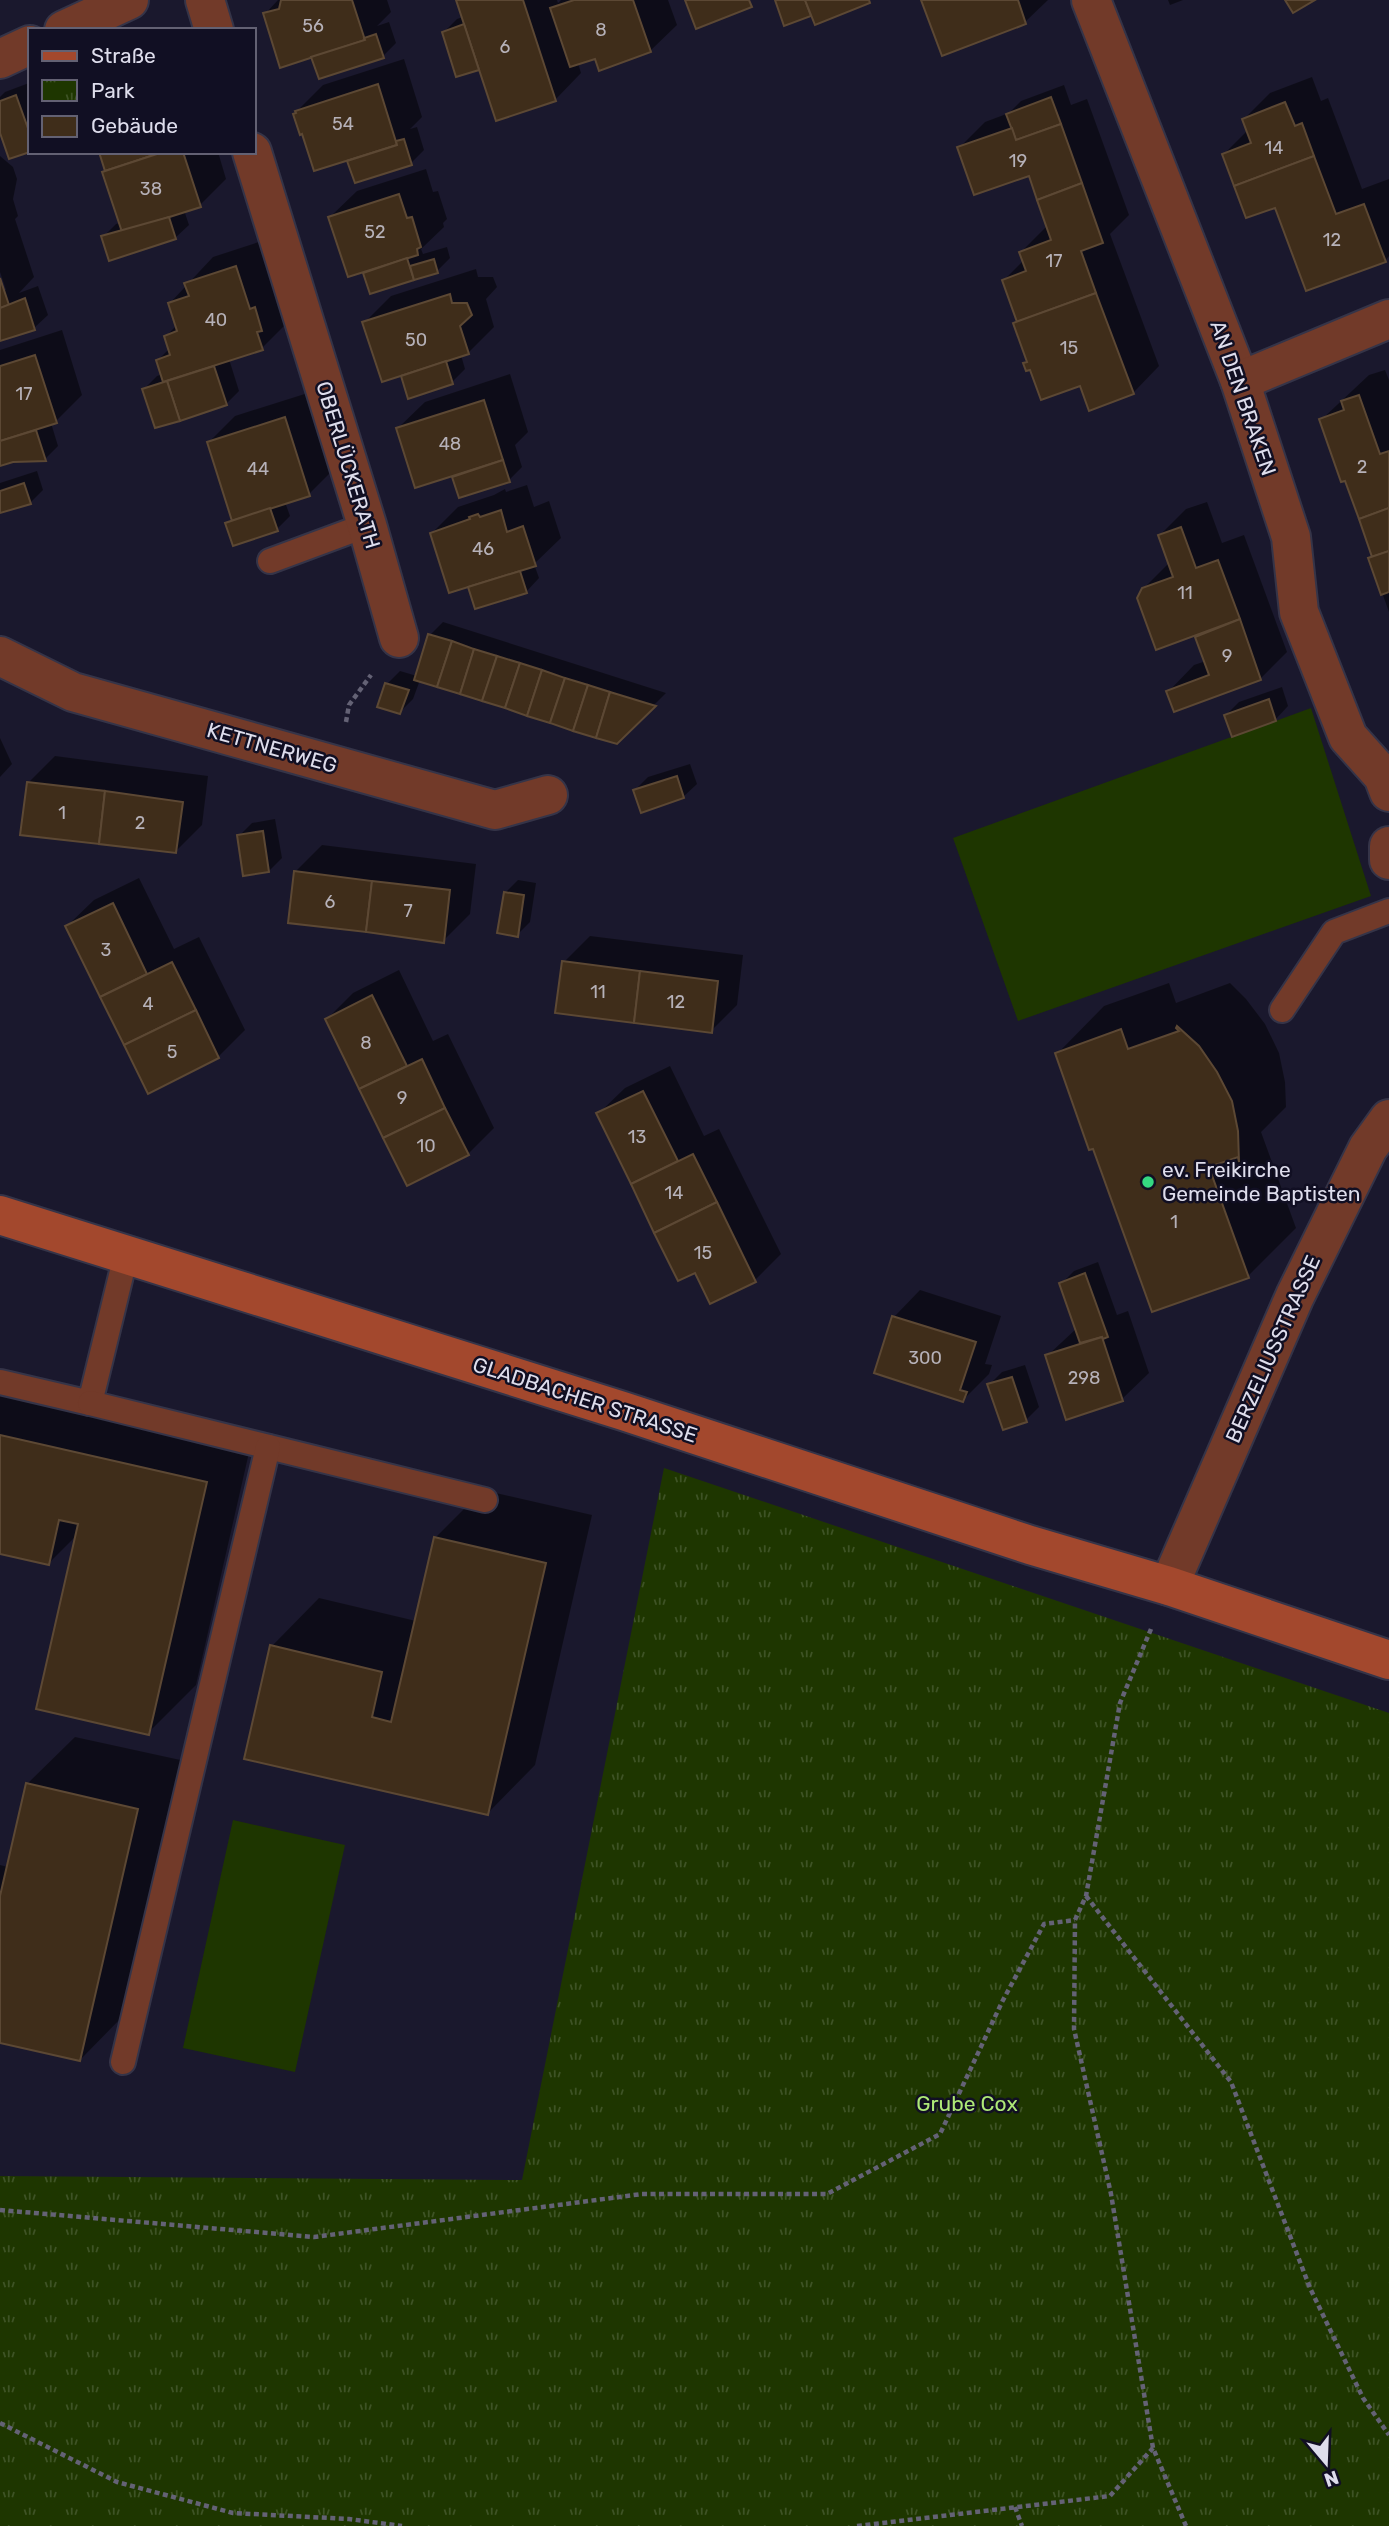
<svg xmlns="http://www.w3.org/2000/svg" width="1389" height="2526" font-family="Rubik,sans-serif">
<defs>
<pattern id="park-tufts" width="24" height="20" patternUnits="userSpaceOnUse" patternTransform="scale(1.75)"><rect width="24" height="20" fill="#1e3600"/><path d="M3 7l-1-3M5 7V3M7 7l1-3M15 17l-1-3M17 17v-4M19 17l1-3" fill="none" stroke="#3e5325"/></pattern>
</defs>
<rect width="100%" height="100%" fill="#1a182d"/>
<!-- green -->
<g fill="#1e3600">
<path d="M 1311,708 L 1371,896 L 1018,1021 L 953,838 Z"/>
<path d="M 233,1820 L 345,1845 L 295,2072 L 183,2048 Z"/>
</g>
<!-- park -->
<path fill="url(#park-tufts)" d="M 664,1468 L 1389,1713 L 1389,2526 L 0,2526 L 0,2176 L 522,2180 Z"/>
<!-- shadow -->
<g fill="#0007">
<path d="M 278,0 L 387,0 L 391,12 L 377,26 L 389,22 L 396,43 L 383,56 L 312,55 L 265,14 Z"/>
<path d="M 458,0 L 557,0 L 558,3 L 561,0 L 668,0 L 677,25 L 650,51 L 596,57 L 578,63 L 581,73 L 555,100 L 480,68 L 458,75 L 444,32 L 457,19 L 463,17 Z"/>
<path d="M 923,0 L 1048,0 L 1025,22 Z"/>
<path d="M 1168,0 L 1183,0 L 1170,5 Z"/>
<path d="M 404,59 L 422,117 L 410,129 L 417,127 L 424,150 L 411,163 L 349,161 L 354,157 L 304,132 L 297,111 L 323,85 Z"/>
<path d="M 1312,77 L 1321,101 L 1328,98 L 1362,189 L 1389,179 L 1389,256 L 1385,261 L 1276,206 L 1224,154 L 1248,130 L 1244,119 L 1270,93 Z"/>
<path d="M 29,83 L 30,84 L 30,150 L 0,128 L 0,97 L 5,92 Z"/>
<path d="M 1064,85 L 1071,105 L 1087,99 L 1129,215 L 1110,234 L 1159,366 L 1133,393 L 1081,384 L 1028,361 L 1018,320 L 1004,280 L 1024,260 L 1021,252 L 1048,225 L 1030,173 L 959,148 L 985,122 L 1009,113 L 1021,101 Z"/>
<path d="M 101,152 L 218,152 L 226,179 L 200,205 L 184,210 L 189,225 L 175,238 L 103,237 L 116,224 L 120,223 L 104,172 L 107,170 Z"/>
<path d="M 0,156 L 13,167 L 17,179 L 13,199 L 18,216 L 15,219 L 34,277 L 19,293 L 38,286 L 48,315 L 34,328 L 0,339 L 0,284 L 2,290 L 6,290 L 0,272 Z"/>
<path d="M 426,169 L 433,192 L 438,191 L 447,219 L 443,223 L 444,227 L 421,249 L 423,254 L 447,247 L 450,258 L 437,271 L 371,292 L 365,273 L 370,268 L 330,217 L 357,191 Z"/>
<path d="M 262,241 L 288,322 L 262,348 L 229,359 L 239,391 L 226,404 L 144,389 L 157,376 L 163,374 L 158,360 L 170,348 L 166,336 L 177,325 L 170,303 L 213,257 Z"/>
<path d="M 476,269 L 478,277 L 493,277 L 497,287 L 486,299 L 494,327 L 468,353 L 461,355 L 465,369 L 452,382 L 409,396 L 402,374 L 364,323 L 391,296 Z"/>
<path d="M 62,330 L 82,395 L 56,421 L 51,423 L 58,446 L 45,459 L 13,460 L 0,464 L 0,350 Z"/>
<path d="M 1385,370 L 1389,380 L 1389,612 L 1370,559 L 1374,555 L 1346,478 L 1321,420 L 1369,375 Z"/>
<path d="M 510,374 L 528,432 L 515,445 L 522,467 L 509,480 L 454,477 L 459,472 L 398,428 L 425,402 Z"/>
<path d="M 311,392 L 335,468 L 309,494 L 285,502 L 290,516 L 277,529 L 227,523 L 233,518 L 209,442 L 235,416 Z"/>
<path d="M 37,471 L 43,490 L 30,503 L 0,512 L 0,483 Z"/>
<path d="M 527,485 L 534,507 L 549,501 L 561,538 L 534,564 L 539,578 L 526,592 L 470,588 L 432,533 L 458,507 L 494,495 L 505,489 L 506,492 Z"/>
<path d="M 1207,502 L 1222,543 L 1244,535 L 1287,652 L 1261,678 L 1175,710 L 1168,692 L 1194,665 L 1206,661 L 1196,634 L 1143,589 L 1170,562 L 1160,535 L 1186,509 Z"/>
<path d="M 443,622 L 666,693 L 617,742 L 420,680 L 413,699 L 400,712 L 387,684 L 400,671 L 417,676 L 430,635 Z"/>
<path d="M 1282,687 L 1288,706 L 1275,720 L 1226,715 L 1239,702 Z"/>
<path d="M 0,738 L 12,764 L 0,777 Z"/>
<path d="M 55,756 L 208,776 L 202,825 L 175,852 L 28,783 Z"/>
<path d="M 690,764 L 697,784 L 683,797 L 635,790 L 648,777 Z"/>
<path d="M 275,819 L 282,858 L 269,871 L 239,836 L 252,823 Z"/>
<path d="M 322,845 L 476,864 L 470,914 L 443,941 L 296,871 Z"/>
<path d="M 139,878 L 174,949 L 199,937 L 245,1030 L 218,1057 L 148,1092 L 67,926 L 94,900 Z"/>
<path d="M 518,880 L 536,883 L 530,922 L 517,935 L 505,893 Z"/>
<path d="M 590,936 L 743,955 L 737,1005 L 711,1031 L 564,962 Z"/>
<path d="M 399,970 L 433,1041 L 448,1034 L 494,1128 L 468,1154 L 408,1184 L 327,1019 L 353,993 Z"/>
<path d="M 1169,983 L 1176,1003 L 1230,983 L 1246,999 L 1265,1024 L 1279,1053 L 1285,1082 L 1286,1107 L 1261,1132 L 1296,1228 L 1248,1276 L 1095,1147 L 1057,1054 L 1104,1006 Z"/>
<path d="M 670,1066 L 704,1136 L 719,1129 L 781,1254 L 755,1280 L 696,1271 L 679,1278 L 598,1114 L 625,1088 Z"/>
<path d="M 1098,1262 L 1117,1315 L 1128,1311 L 1149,1373 L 1122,1399 L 1047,1356 L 1077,1328 L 1061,1284 L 1074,1271 Z"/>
<path d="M 920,1290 L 1001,1316 L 985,1364 L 992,1365 L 989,1374 L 963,1400 L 876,1372 L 894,1317 Z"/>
<path d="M 1025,1365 L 1039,1407 L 1026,1420 L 989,1385 L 1002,1372 Z"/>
<path d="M 0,1392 L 253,1435 L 196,1685 L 148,1733 L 78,1534 L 49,1563 L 0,1553 Z"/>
<path d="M 483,1490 L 592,1515 L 535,1765 L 488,1813 L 272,1646 L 319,1598 L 416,1621 L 435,1538 Z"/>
<path d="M 75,1737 L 185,1761 L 127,2012 L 80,2060 L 0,2041 L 0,1865 L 8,1867 L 27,1784 Z"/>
</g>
<!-- building -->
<g fill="#3f2d1a" stroke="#5c4834" stroke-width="2">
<path d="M 281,0 L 352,0 L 365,40 L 280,68 L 263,13 L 279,9 Z"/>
<path d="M 456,0 L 523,0 L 556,101 L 496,121 Z"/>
<path d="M 574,0 L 633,0 L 651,52 L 599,71 L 595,59 L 570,67 L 550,8 Z"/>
<path d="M 685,0 L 749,0 L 752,7 L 696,29 Z"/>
<path d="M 775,0 L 805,0 L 811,16 L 784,26 Z"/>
<path d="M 805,0 L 869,0 L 870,3 L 815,25 Z"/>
<path d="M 921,0 L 1018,0 L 1026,24 L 942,56 Z"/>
<path d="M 1285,0 L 1315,0 L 1293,13 Z"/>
<path d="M 464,24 L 479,70 L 456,77 L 442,32 Z"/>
<path d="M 376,34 L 384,58 L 319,79 L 311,57 L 365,40 L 364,38 Z"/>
<path d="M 378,84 L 397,145 L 314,171 L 302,134 L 300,135 L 293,114 L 296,113 L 295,111 Z"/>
<path d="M 16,95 L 30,134 L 30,152 L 9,159 L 0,133 L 0,101 Z"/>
<path d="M 1051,97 L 1061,124 L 1016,140 L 1006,114 Z"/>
<path d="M 1285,102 L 1295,126 L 1302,123 L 1314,156 L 1234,186 L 1222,154 L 1251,143 L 1242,119 Z"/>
<path d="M 1061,124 L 1082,183 L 1037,200 L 1029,176 L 974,195 L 957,147 L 1012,128 L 1016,140 Z"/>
<path d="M 404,139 L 412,165 L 355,183 L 347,161 L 397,145 L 396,141 Z"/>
<path d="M 99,152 L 163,152 L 105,171 Z"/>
<path d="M 163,152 L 183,152 L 201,207 L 122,232 L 102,172 Z"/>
<path d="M 1314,156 L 1336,214 L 1364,204 L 1386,262 L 1306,291 L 1275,208 L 1246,218 L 1234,186 Z"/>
<path d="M 1082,183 L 1103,243 L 1081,251 L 1096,293 L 1017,322 L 1002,280 L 1026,271 L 1019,252 L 1051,240 L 1037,200 Z"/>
<path d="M 399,194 L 407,218 L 412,217 L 421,247 L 417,249 L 418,255 L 348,277 L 328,217 Z"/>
<path d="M 169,217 L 176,239 L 109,261 L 101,236 Z"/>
<path d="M 407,258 L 414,280 L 370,294 L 363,273 Z"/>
<path d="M 434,259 L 438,273 L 414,280 L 410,266 Z"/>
<path d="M 236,266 L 250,309 L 255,307 L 262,331 L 257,332 L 263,350 L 163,382 L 156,360 L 170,355 L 164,336 L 177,331 L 168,303 L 189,296 L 184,283 Z"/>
<path d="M 0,278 L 9,305 L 0,308 Z"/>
<path d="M 1096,293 L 1134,394 L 1089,411 L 1080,386 L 1041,400 L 1030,370 L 1026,371 L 1023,363 L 1027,362 L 1013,323 Z"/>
<path d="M 450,294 L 452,303 L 467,303 L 472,315 L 460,326 L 469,354 L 382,382 L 362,322 Z"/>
<path d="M 25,298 L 35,330 L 0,341 L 0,308 Z"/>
<path d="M 35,355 L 57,423 L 0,441 L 0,366 Z"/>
<path d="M 446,361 L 453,384 L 408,399 L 401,376 Z"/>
<path d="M 214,366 L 227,405 L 180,421 L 167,381 Z"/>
<path d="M 167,381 L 180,421 L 155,428 L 142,389 Z"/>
<path d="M 1359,395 L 1380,454 L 1389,451 L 1389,508 L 1359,519 L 1345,481 L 1341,482 L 1319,419 L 1344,410 L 1341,401 Z"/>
<path d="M 484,400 L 503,460 L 415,488 L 396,428 Z"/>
<path d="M 285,417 L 310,496 L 232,521 L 207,442 Z"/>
<path d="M 36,430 L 46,461 L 13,462 L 0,466 L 0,441 Z"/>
<path d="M 503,460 L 510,482 L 459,498 L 452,477 Z"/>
<path d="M 24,483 L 31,504 L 0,513 L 0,491 Z"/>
<path d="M 270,508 L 278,531 L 233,546 L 225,523 Z"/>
<path d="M 1389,508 L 1389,551 L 1372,557 L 1359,519 Z"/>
<path d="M 501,510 L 507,532 L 523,526 L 536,566 L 449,593 L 430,533 L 470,519 L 469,517 L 478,514 L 480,517 Z"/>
<path d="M 1181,527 L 1196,568 L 1218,560 L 1240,619 L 1156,650 L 1137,598 L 1142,588 L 1173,577 L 1158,535 Z"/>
<path d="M 1389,551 L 1389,592 L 1381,595 L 1368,558 Z"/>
<path d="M 520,571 L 527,593 L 475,609 L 468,587 Z"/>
<path d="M 1240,619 L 1261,680 L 1174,712 L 1166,691 L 1209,675 L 1195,637 Z"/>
<path d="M 428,634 L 452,641 L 437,687 L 414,680 Z"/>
<path d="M 452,641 L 474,649 L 460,694 L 437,687 Z"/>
<path d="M 474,649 L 497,656 L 482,701 L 460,694 Z"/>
<path d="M 497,656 L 520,663 L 505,708 L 482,701 Z"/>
<path d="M 520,663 L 542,670 L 527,716 L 505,708 Z"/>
<path d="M 542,670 L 565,678 L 550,723 L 527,716 Z"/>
<path d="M 565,678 L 588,685 L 573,731 L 550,723 Z"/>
<path d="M 385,683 L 409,690 L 400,714 L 377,707 Z"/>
<path d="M 588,685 L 610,692 L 596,738 L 573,731 Z"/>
<path d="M 610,692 L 656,706 L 617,744 L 596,738 Z"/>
<path d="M 1269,699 L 1276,721 L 1232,737 L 1224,715 Z"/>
<path d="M 677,776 L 684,798 L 641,813 L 633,790 Z"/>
<path d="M 27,782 L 105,791 L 99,844 L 20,835 Z"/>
<path d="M 105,791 L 183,802 L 176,853 L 99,844 Z"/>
<path d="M 263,831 L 269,872 L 243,876 L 237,835 Z"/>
<path d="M 294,871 L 372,881 L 366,932 L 288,923 Z"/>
<path d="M 372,881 L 450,890 L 444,943 L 366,932 Z"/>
<path d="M 504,892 L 524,895 L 518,937 L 497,933 Z"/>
<path d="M 113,903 L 147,974 L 100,997 L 65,926 Z"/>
<path d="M 562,961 L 640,971 L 634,1023 L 555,1013 Z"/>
<path d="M 172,962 L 196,1010 L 124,1045 L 100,997 Z"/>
<path d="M 640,971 L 718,981 L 712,1033 L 634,1023 Z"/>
<path d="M 372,995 L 407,1066 L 359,1089 L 325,1019 Z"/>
<path d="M 196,1010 L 219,1058 L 148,1094 L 124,1045 Z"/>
<path d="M 1177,1026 L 1199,1046 L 1217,1072 L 1232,1101 L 1238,1131 L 1239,1162 L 1238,1157 L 1209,1167 L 1249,1278 L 1152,1312 L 1093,1149 L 1089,1150 L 1055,1053 L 1121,1029 L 1128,1049 L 1179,1031 L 1176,1028 Z"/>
<path d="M 422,1059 L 445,1108 L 383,1138 L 359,1089 Z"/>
<path d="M 643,1091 L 678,1161 L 631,1184 L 596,1113 Z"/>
<path d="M 445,1108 L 469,1155 L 407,1186 L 383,1138 Z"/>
<path d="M 693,1154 L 717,1202 L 654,1233 L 631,1184 Z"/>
<path d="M 717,1202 L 756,1282 L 710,1304 L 695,1273 L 678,1281 L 654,1233 Z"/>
<path d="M 1085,1273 L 1108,1337 L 1103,1339 L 1102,1337 L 1080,1343 L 1059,1283 Z"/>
<path d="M 892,1316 L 976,1342 L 960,1390 L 967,1392 L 963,1402 L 874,1373 Z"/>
<path d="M 1102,1337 L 1123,1401 L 1066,1420 L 1045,1355 Z"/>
<path d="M 1012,1377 L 1027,1422 L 1003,1430 L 987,1384 Z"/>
<path d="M 0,1435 L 207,1482 L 149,1735 L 36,1709 L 78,1524 L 59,1520 L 49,1565 L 0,1554 Z"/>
<path d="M 434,1537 L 546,1563 L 488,1815 L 244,1759 L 270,1645 L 382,1672 L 372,1717 L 391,1722 Z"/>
<path d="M 26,1783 L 138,1809 L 80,2061 L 0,2043 L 0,1896 Z"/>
</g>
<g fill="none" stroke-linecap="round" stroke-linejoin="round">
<defs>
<g id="service">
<path d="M 270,561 L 367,525"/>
<path d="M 1282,1010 L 1334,932 L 1389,911"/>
<path d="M 0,1382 L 90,1403 L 126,1255"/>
<path d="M 90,1403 L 485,1500"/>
<path d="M 123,2062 L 268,1447"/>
</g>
<g id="minor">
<path d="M 205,0 L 214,30"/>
<path d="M 1091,0 L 1240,381 L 1291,537 L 1299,612 L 1348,737 L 1383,776 L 1389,792"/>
<path d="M 64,30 L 129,0"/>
<path d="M 0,59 L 30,45"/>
<path d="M 252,152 L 367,525 L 399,638"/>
<path d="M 1240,381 L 1389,319"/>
<path d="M 0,656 L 73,692 L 495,810 L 548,795"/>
<path d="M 1389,846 L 1389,860"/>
<path d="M 1169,1586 L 1295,1296 L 1368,1148 L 1389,1119"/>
</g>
<path id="secondary" d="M 0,1215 L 623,1411 L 1030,1545 L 1169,1586 L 1389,1660"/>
</defs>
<!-- service casing -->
<use href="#service" stroke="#353448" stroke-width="28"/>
<!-- minor casing -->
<use href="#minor" stroke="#353448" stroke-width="42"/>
<!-- secondary casing -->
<use href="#secondary" stroke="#353448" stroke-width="42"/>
<!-- path -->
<g stroke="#646275" stroke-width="4.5" stroke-dasharray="5 3.5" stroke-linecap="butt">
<path d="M 346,722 L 349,705 L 371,675"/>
<path d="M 1151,1629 L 1120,1703 L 1086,1896 L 1075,1920 L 1074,2029 L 1111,2194 L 1153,2448 L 1186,2526"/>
<path d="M 1086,1896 L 1231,2082 L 1310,2288 L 1363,2398 L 1389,2435"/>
<path d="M 0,2210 L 314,2237 L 642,2194 L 827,2194 L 940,2134 L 1002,2002 L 1044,1924 L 1075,1920"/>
<path d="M 0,2423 L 117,2482 L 233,2513 L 349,2519 L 402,2526"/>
<path d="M 1015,2507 L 1022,2526"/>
<path d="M 857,2526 L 1110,2496 L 1153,2448"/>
</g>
<!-- service -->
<use href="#service" stroke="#723a29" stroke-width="24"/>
<!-- minor -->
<use href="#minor" stroke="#723a29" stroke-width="38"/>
<!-- secondary -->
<use href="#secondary" stroke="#a3482d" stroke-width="38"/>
</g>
<!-- markers -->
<circle fill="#35d881" stroke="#110f23" stroke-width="2.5" cx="1148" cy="1182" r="7"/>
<g text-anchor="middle" stroke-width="5" stroke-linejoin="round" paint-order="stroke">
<!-- number labels -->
<g font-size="18" fill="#b6b1b8">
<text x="313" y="32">56</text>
<text x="601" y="36">8</text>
<text x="505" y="53">6</text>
<text x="343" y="130">54</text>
<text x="1274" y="154">14</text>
<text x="1018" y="167">19</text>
<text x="151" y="195">38</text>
<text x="375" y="238">52</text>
<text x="1332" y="246">12</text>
<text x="1054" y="267">17</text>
<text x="216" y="326">40</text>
<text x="416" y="346">50</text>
<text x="1069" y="354">15</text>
<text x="24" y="400">17</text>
<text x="450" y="450">48</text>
<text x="1362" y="473">2</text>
<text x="258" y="475">44</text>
<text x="483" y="555">46</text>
<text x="1185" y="599">11</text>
<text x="1227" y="662">9</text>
<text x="62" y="819">1</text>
<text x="140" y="829">2</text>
<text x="330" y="908">6</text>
<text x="408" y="917">7</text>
<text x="106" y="956">3</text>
<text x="598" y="998">11</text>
<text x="676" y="1008">12</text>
<text x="148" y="1010">4</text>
<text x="366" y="1049">8</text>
<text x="172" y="1058">5</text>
<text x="402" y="1104">9</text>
<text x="637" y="1143">13</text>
<text x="426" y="1152">10</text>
<text x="674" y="1199">14</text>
<text x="1174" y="1228">1</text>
<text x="703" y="1259">15</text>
<text x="925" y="1364">300</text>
<text x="1084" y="1384">298</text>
</g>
<!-- street labels -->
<g font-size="21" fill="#deddec" stroke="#110f23">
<text transform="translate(1243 398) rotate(71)" y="7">AN DEN BRAKEN</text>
<text transform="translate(348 465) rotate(73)" y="7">OBERLÜCKERATH</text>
<text transform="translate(272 748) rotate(16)" y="7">KETTNERWEG</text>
<text transform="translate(1273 1349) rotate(-66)" y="7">BERZELIUSSTRASSE</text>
<text transform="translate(585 1400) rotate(18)" y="7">GLADBACHER STRASSE</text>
</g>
<!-- poi labels -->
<g font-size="21" fill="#deddec" stroke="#110f23" text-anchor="start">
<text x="1162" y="1177">ev. Freikirche<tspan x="1162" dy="24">Gemeinde Baptisten</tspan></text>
</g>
<!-- park labels -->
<g font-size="21" fill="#aee977" stroke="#110f23">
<text x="967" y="2111">Grube Cox</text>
</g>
</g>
<!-- legend -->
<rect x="28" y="28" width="228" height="126" fill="#110f23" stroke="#636173" stroke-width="2"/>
<rect x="42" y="51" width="35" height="10" fill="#a3482d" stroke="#636173" stroke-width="2"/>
<text x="91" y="63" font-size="21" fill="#deddec">Straße</text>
<rect x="42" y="80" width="35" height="21" fill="url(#park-tufts)" stroke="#636173" stroke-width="2"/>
<text x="91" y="98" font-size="21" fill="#deddec">Park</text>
<rect x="42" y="116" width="35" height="21" fill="#3f2d1a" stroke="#636173" stroke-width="2"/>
<text x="91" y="133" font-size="21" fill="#deddec">Gebäude</text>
<!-- north arrow -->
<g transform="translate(1326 2463) rotate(161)" stroke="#110f23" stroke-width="5" paint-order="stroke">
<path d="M0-5L12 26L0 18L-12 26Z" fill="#deddec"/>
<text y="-10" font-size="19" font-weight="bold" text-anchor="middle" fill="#deddec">N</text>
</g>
</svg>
